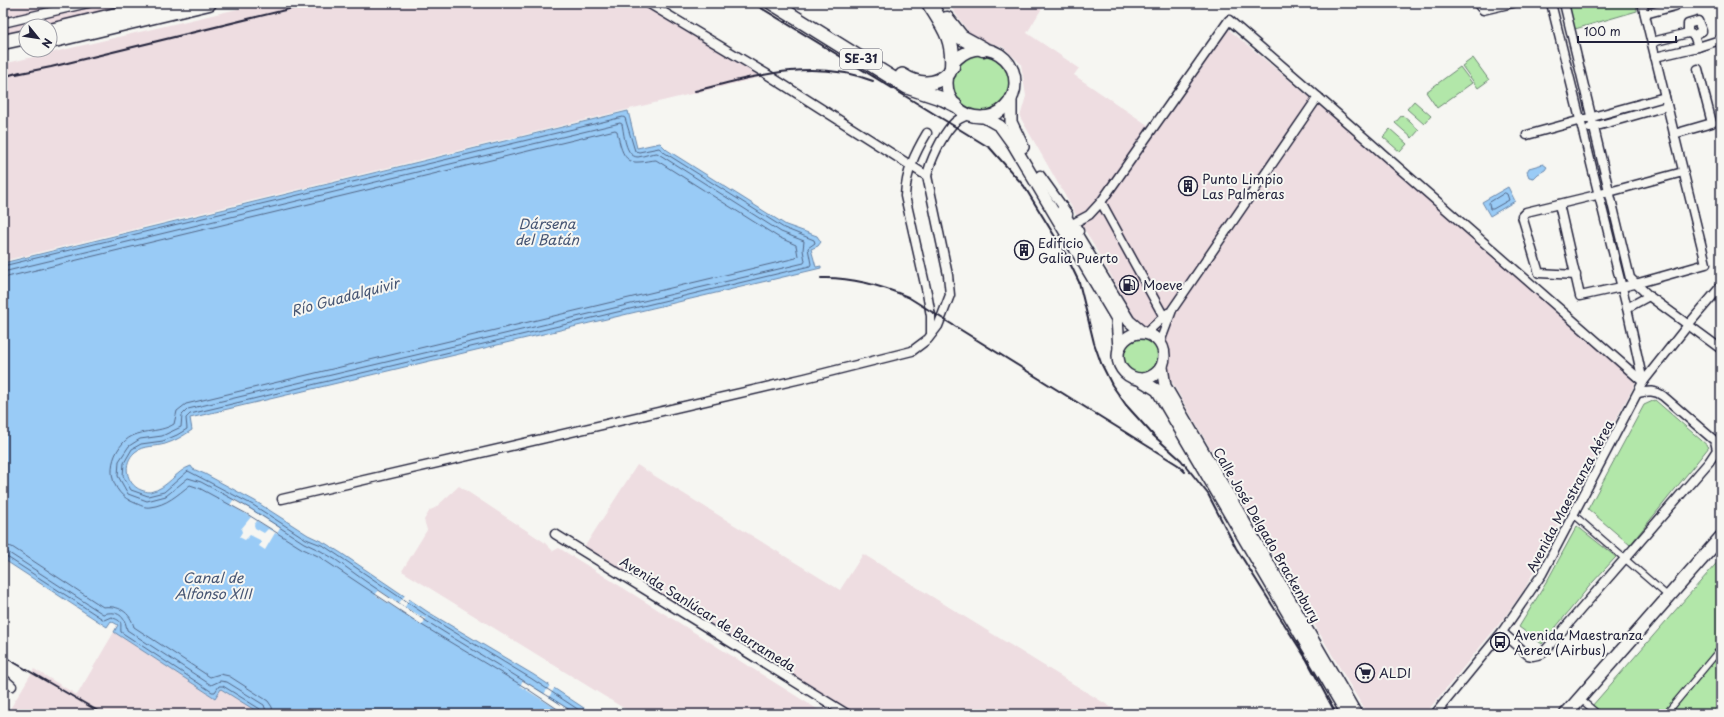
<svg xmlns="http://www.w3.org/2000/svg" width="1724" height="717" font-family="'Playpen Sans',sans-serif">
<rect width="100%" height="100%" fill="#f6f6f2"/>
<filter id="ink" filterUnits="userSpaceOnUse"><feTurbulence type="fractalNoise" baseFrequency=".025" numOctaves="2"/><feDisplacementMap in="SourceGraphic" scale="8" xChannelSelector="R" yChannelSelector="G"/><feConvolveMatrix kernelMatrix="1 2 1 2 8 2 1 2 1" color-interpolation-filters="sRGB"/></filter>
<g filter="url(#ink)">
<!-- built -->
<g fill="#eedde1">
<path d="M 3,3 L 138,3 L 42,26 L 26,26 L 26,30 L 3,35 Z"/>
<path d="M 263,3 L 643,3 L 760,73 L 761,77 L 3,261 L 3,64 Z"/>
<path d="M 948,3 L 1045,3 L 1027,33 L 1079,68 L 1074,75 L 1155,130 L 1227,28 L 1411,182 L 1636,382 L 1525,588 L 1504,618 L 1425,714 L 1367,714 L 1196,424 L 1020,117 L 1026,96 L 1021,64 L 1003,47 L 972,37 Z"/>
<path d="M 637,465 L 840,590 L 863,554 L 1122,714 L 853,714 L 585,546 Z"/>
<path d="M 459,486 L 544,542 L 553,551 L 559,548 L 825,714 L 633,714 L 402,571 L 427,530 L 424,520 L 430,510 L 435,508 Z"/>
<path d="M 114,632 L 215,698 L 221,689 L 261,714 L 7,714 L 34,669 L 77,695 Z"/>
</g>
<!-- green -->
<g fill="#b2e7a9" stroke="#6a8472">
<path d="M 1570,3 L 1636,3 L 1637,11 L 1575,29 L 1566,10 Z"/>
<circle cx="982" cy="83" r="29"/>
<path d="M 1473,58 L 1489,80 L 1478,88 L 1462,66 Z"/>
<path d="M 1460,67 L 1472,83 L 1437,108 L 1426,92 Z"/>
<path d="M 1414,101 L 1431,116 L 1424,124 L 1407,109 Z"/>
<path d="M 1402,115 L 1419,130 L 1412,138 L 1395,123 Z"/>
<path d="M 1390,129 L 1407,144 L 1400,152 L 1383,137 Z"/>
<circle cx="1142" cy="356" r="19"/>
<path d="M 1655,400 L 1709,447 L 1630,545 L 1588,509 L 1644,405 Z"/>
<path d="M 1577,526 L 1616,557 L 1592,583 L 1542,644 L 1519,627 L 1546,583 Z"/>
<path d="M 1721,558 L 1721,714 L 1585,714 Z"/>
</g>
<!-- water -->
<g fill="#99cbf6" stroke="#6987ab">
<path d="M 628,111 L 637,148 L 660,143 L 667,150 L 786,225 L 817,236 L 821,242 L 818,246 L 811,249 L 816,267 L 821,266 L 821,268 L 190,418 L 192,430 C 183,436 175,441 165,444 C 155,447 143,445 135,452 C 122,463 126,484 141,490 C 144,491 147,492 150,492 C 169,488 175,471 191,466 L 193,469 L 205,474 L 255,501 L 308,535 L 325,543 L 341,553 L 428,612 L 534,675 L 593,714 L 261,714 L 221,689 L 215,698 L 114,632 L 118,625 L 111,621 L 107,627 L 3,559 L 3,263 Z"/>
<path d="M 1543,164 L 1547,167 L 1545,170 L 1538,174 L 1534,178 L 1529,177 L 1527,172 L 1529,168 Z"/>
<path d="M 1508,187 L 1515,201 L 1490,216 L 1482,202 Z"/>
</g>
<!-- pier -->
<g fill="#f6f6f2" fill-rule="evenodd">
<path d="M 234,499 L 280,528 L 277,534 L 275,533 L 265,550 L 259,546 L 261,543 L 260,540 L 250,535 L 245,540 L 239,537 L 242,532 L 241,529 L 251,517 L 230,505 ZM 257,521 L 272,530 L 272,531 L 268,529 L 264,533 L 255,528 L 254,525 Z"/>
<path d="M 379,590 L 399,603 L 406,594 L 410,597 L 405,607 L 426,619 L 422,625 L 375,595 Z"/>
<path d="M 523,680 L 544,694 L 551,684 L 555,687 L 549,697 L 570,710 L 568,714 L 565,714 L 520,686 Z"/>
</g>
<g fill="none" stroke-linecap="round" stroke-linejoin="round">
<!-- shore -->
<g stroke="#526686" stroke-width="1">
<path d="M 1505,193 L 1507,194 L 1509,200 L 1493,209 L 1490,209 L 1489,203 Z"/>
<path d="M 3,266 L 623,117 L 625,118 L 635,151 L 639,152 L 659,148 L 665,153 L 784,228 L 814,240 L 815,243 L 808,248 L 811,264 L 810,266 L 190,414 L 186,418 L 187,429 L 177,435 L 163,441 L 141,444 L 132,449 L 124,463 L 123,476 L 131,490 L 148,496 L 164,492 L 188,471 L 253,505 L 306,539 L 324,546 L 426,615 L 532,679 L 585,714"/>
<path d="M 3,272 L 620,123 L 622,124 C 624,133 625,157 638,157 C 645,156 651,153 657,153 L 781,232 L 804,241 L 803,250 L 805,261 L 804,263 L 188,409 L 182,415 L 181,427 L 162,436 L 140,439 L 129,446 L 119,461 L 118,476 L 128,494 L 147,501 L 166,496 L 188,478 L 201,482 L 251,509 L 304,543 L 321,551 L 336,560 C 412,617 497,662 576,714"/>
<path d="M 3,278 L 615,130 L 617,131 C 620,144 622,164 639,162 C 645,162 650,160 656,160 L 778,237 L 796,245 L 798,256 L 796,258 L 186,404 L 177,411 L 174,424 C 159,434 136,428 123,443 C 105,463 109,493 135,503 C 140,505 145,508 150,507 C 167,505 177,495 190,485 L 199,488 L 247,514 L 301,548 L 318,556 L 420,624 L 526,688 L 565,714"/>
<path d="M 3,545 L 12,547 L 103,607 C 119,605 130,612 134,627 L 210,677 L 220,674 L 229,676 L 268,701 L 272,707 L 273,714"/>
<path d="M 3,551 L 9,553 L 103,614 C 118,610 125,616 127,630 L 211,685 L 220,681 L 227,682 L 264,705 L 267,714"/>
<path d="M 3,556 L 7,557 L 104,620 L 111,617 C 124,622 120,622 121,632 L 212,692 L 215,692 L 219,686 L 223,686 L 260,709 L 262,714"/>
</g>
<defs>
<g id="pedestrian">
<path d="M 1573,514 L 1669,597"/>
<path d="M 1585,703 L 1598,714"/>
<path d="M 1666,714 L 1721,648"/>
</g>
<g id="minor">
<path d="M 648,3 L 765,73 L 927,176"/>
<path d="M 1477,3 L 1483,10 L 1513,3"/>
<path d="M 1551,3 L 1627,308 L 1643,382"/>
<path d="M 1564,3 L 1630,278 L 1649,296 L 1721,349"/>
<path d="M 1645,14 L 1675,6"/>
<path d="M 3,23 L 88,3"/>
<path d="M 1694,35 L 1702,31 L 1698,21 L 1688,24 L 1688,33 L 1694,35 L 1698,47"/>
<path d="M 1652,42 L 1688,33"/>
<path d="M 1655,57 L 1698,47 L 1720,40"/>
<path d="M 1318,97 L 1643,382"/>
<path d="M 1590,128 L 1667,106"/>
<path d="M 927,133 C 915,153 906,172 905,196 L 927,293 L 931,316 L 931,333"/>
<path d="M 1674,134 L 1712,123 L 1698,69"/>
<path d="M 1527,135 L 1665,97"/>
<path d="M 1040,175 L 1068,214"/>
<path d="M 1559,204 L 1580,296 L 1635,284 L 1706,264 L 1642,3"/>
<path d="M 1079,231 L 1074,223 L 1089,215 L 1101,202"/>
<path d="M 1576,275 L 1539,273 L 1522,216 L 1526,212 L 1609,192 L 1683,172"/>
<path d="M 1627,308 L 1649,296"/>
<path d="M 1146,333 L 1168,313"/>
<path d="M 1160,342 L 1172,310 L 1318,97 L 1229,20 L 1101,202 L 1164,317"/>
<path d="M 282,499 L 805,378 L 912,351 L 928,339 L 938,326 L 950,295 L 948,275 L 927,176 C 930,161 942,136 952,125 C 957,119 962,117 969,115"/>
<path d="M 555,534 L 847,714"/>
<path d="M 1502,632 L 1528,655 L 1533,656 L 1542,654 L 1709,462 L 1717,450 L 1715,441 L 1663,396 C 1655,390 1648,391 1638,393"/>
<path d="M 3,678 L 12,686"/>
<path d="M 1435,714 L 1502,632 L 1542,574 L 1643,382 L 1688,325 L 1721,286"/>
</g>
<g id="secondary">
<circle cx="981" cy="83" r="34"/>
<path d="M 1011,99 L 1011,122 L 1023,147"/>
<path d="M 984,117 L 1000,126 L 1013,144 L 1117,319 L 1119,348"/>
<path d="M 1062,211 L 1129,321 L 1142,332"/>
<circle cx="1141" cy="356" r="23"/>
<path d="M 1162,367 L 1165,386 L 1356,714"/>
<path d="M 1139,379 L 1157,390 L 1347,714"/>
</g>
<path id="primary" d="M 1566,714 L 1721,537"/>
<g id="trunk">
<path d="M 772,3 L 907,87 L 943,99 L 955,105"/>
<path d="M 902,75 C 917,85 935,87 949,73"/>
</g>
<g id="motorway">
<path d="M 929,3 C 943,26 954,38 952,67"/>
<path d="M 947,19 L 961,37 L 983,49"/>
<path d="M 50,31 L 166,3"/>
<path d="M 50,41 L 209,3"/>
<path d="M 3,42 L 26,37"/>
</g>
</defs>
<!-- pedestrian casing -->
<use href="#pedestrian" stroke="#22223b" stroke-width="8"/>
<!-- minor casing -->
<use href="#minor" stroke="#22223b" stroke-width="11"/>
<!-- secondary casing -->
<use href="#secondary" stroke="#22223b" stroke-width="14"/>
<!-- primary casing -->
<use href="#primary" stroke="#22223b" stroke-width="15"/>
<!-- trunk casing -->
<use href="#trunk" stroke="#22223b" stroke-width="16"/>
<!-- motorway casing -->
<use href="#motorway" stroke="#22223b" stroke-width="17"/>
<!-- pedestrian -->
<use href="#pedestrian" stroke="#f6f6f2" stroke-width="5.5"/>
<!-- minor -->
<use href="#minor" stroke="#f6f6f2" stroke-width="8"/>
<!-- secondary -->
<use href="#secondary" stroke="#f6f6f2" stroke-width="11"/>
<!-- primary -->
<use href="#primary" stroke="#f6f6f2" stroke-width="12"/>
<!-- trunk -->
<use href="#trunk" stroke="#f6f6f2" stroke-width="13"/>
<!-- motorway -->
<use href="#motorway" stroke="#f6f6f2" stroke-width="14"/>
<!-- rail -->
<g stroke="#22223b" stroke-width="2">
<path d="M 753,3 L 990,148 L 1024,186 L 1065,253 L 1079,282 L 1094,343 L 1101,363 L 1112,385 L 1126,405 L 1154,436 L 1181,460 L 1208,494 L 1236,548 L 1307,660 L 1336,714"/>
<path d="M 16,74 L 51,67 L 314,3"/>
<path d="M 3,77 L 20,72"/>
<path d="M 695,91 C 755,76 813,58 873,81"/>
<path d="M 821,278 C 851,277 880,285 908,297 L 1178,465 L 1185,472"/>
<path d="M 3,656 L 103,714"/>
</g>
</g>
</g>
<!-- icons -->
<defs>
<symbol id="building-ring" viewBox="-11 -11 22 22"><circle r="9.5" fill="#f6f6f2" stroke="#22223b" stroke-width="1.5"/><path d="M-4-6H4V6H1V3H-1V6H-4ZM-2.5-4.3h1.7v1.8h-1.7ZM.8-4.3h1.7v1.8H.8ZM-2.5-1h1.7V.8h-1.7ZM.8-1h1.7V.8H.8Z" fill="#22223b"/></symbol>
<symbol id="fuel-ring" viewBox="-11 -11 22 22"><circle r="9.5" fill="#f6f6f2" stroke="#22223b" stroke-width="1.5"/><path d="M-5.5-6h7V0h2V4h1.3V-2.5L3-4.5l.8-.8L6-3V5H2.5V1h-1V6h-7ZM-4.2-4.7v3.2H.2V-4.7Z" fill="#22223b"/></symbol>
<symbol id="bus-ring" viewBox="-11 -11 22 22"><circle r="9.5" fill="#f6f6f2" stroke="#22223b" stroke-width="1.5"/><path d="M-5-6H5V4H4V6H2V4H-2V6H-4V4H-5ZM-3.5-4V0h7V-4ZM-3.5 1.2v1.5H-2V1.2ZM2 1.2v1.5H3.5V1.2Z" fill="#22223b"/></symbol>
<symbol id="supermarket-ring" viewBox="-11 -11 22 22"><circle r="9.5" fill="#f6f6f2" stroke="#22223b" stroke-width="1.5"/><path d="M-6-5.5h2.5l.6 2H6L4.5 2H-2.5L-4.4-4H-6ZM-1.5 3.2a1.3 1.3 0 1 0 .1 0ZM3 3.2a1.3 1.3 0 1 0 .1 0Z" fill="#22223b"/></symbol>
</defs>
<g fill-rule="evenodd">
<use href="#building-ring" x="1177" y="175" width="22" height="22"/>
<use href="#building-ring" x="1013" y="239" width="22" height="22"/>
<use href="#fuel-ring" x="1118" y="274" width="22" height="22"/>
<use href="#bus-ring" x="1489" y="631" width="22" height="22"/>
<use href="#supermarket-ring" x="1354" y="662" width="22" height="22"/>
</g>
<g text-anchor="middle" stroke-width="4" stroke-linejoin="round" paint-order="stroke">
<!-- shield labels -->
<rect fill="#f6f6f2" stroke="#626272" stroke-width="1" x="840" y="49" width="42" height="20" rx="3"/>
<g font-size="12" font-weight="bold" fill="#22223b">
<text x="861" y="63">SE-31</text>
</g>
<!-- poi labels -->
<g font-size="13" fill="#22223b" stroke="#f6f6f2" text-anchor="start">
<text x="1202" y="184">Punto Limpio<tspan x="1202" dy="15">Las Palmeras</tspan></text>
<text x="1038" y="248">Edificio<tspan x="1038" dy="15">Galia Puerto</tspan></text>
<text x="1143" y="290">Moeve</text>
<text x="1514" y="640">Avenida Maestranza<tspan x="1514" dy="15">Aerea (Airbus)</tspan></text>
<text x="1379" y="678">ALDI</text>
</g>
<!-- street labels -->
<g font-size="13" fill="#22223b" stroke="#f6f6f2">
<text transform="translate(1570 496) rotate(-62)" y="5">Avenida Maestranza Aérea</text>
<text transform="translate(1267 535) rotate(60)" y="5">Calle José Delgado Brackenbury</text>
<text transform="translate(708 614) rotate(32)" y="5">Avenida Sanlúcar de Barrameda</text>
</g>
<!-- water labels -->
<g font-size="14" font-style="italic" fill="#465573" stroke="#f6f6f2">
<text x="547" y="229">Dársena<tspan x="547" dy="16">del Batán</tspan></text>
<text transform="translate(345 297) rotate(-15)" y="5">Río Guadalquivir</text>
<text x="213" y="583">Canal de<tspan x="213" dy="16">Alfonso XIII</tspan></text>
</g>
</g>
<!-- margin -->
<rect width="1724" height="717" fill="none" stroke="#f6f6f2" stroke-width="16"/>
<rect x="8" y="8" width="1708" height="701" fill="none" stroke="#22223b" stroke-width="1.5" filter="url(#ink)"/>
<!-- north arrow -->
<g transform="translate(38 38) rotate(120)"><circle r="19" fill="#f6f6f2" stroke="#a1a1a9"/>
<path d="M0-3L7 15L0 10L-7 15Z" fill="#22223b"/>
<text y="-6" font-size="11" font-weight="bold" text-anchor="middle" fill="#22223b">N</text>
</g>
<!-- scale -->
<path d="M1578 36v6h98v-6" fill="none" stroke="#22223b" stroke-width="2"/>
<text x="1584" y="36" font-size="12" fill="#22223b" stroke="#f6f6f2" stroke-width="3" paint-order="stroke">100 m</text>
</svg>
